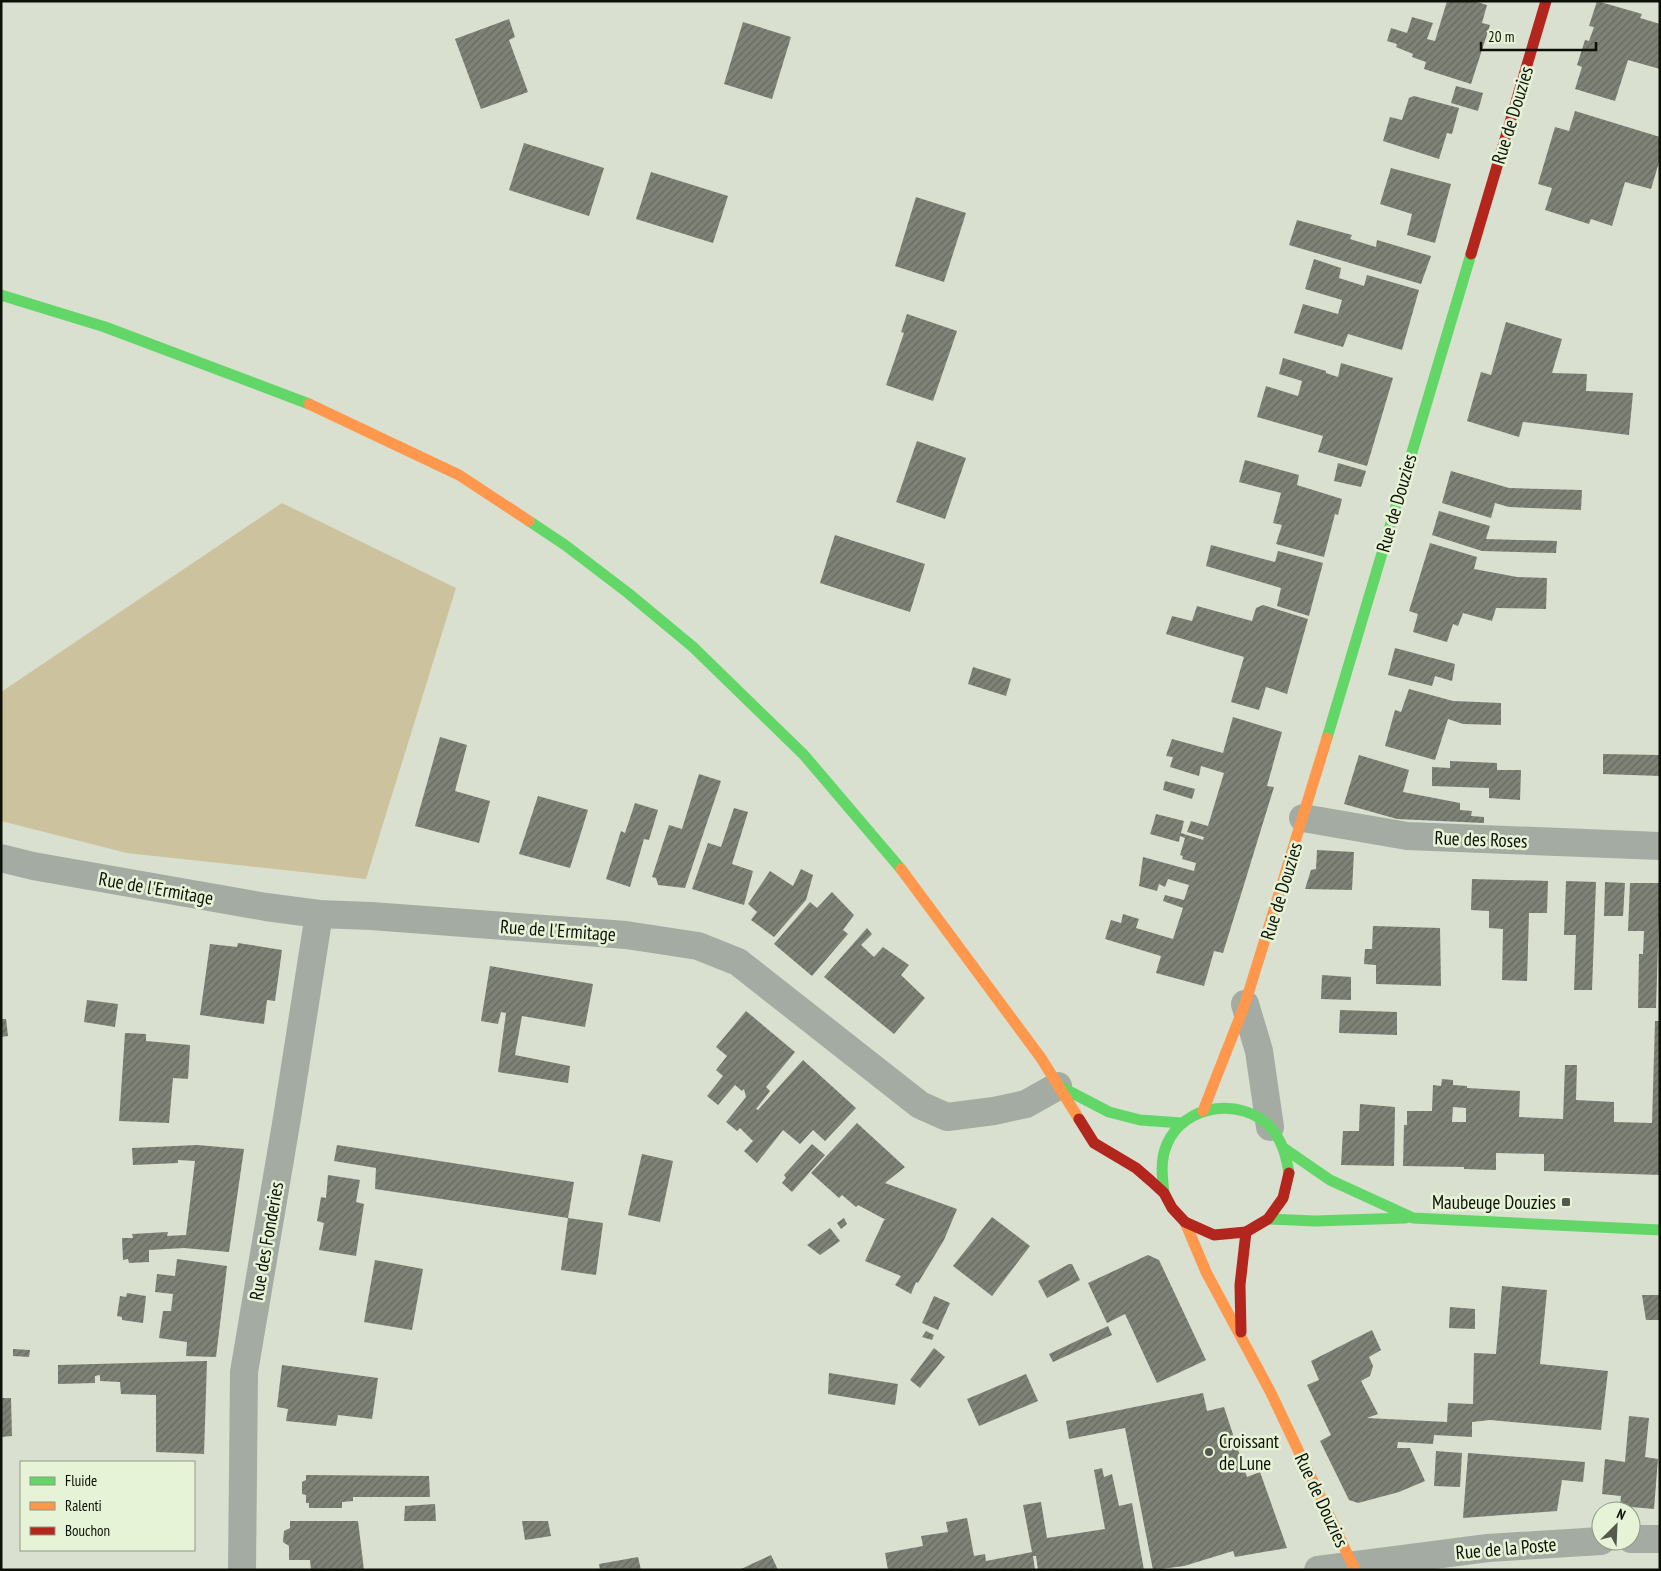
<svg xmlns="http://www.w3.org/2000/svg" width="1661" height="1571" font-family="'PT Sans Narrow',sans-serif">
<defs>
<pattern id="building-hatch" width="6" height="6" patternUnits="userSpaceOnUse" patternTransform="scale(1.25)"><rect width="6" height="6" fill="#7f8276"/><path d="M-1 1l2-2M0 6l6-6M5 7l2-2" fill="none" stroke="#66695f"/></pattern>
</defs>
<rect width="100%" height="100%" fill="#d9e0d0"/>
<!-- grass -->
<path fill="#cdc29e" d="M 282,503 L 456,588 L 366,879 L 127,853 L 1,821 L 1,692 Z"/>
<!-- building -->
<g fill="url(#building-hatch)" fill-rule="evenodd">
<path d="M 1447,1 L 1474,1 L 1487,5 L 1482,23 L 1490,25 L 1471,84 L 1424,69 L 1426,62 L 1412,57 L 1413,54 L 1396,47 L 1397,44 L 1387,41 L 1391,28 L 1407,33 L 1412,17 L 1433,23 L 1427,39 L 1435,41 Z"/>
<path d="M 1597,1 L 1642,14 L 1640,18 L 1660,24 L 1660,69 L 1628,60 L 1615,101 L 1575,89 L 1582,67 L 1577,65 L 1585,40 L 1589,41 L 1594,27 L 1589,26 Z"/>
<path d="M 509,19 L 515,37 L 509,40 L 528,92 L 481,109 L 455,39 Z"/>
<path d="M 743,22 L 791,37 L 772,99 L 724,84 Z"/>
<path d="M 1456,86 L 1483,93 L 1478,111 L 1451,103 Z"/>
<path d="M 1414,96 L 1459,108 L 1452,134 L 1447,133 L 1439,159 L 1383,141 L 1390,117 L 1402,120 L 1409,98 Z"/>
<path d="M 1575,111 L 1660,137 L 1660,159 L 1651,189 L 1625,182 L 1612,226 L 1591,219 L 1589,224 L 1545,210 L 1552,188 L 1538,184 L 1555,127 L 1569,131 Z"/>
<path d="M 524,143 L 604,168 L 589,216 L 509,190 Z"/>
<path d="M 1391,168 L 1451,184 L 1435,243 L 1407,235 L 1412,214 L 1380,204 Z"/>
<path d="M 651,172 L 728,196 L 713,243 L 636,219 Z"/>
<path d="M 916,197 L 966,213 L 944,282 L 895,266 Z"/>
<path d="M 1297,220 L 1352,235 L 1350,239 L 1376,247 L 1377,240 L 1431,256 L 1421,284 L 1289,245 Z"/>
<path d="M 1314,259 L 1341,268 L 1339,278 L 1364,286 L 1367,275 L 1419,290 L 1402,350 L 1348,334 L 1343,347 L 1294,333 L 1303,304 L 1338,314 L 1342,300 L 1305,289 Z"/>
<path d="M 907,314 L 957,331 L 933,401 L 886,385 L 904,333 L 901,332 Z"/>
<path d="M 1506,322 L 1562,339 L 1552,373 L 1587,374 L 1586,391 L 1633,393 L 1629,435 L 1523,422 L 1519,437 L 1467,421 L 1481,372 L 1491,375 Z"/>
<path d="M 1283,358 L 1326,371 L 1326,373 L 1338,377 L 1341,363 L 1393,378 L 1367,466 L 1318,452 L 1323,436 L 1257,417 L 1266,386 L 1298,396 L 1302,381 L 1279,374 Z"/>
<path d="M 917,441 L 966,458 L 945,519 L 896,502 Z"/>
<path d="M 1245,460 L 1299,475 L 1297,485 L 1342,499 L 1338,515 L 1335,514 L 1324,557 L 1276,544 L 1282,525 L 1273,523 L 1281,493 L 1239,482 Z"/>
<path d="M 1338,463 L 1366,471 L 1361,487 L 1334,481 Z"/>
<path d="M 1451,471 L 1509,488 L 1582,490 L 1581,510 L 1509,507 L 1495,503 L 1491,518 L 1442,503 Z"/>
<path d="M 1439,511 L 1490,526 L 1486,539 L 1557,541 L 1556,553 L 1482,551 L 1432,535 Z"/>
<path d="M 835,535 L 925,564 L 910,612 L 820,583 Z"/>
<path d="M 1430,543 L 1477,557 L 1474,569 L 1517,577 L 1547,578 L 1546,609 L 1496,608 L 1492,621 L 1463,613 L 1458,626 L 1453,624 L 1447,642 L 1413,632 L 1418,614 L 1409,611 Z"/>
<path d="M 1211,545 L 1275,562 L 1278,551 L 1323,563 L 1309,616 L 1277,606 L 1281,588 L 1206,566 Z"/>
<path d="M 1263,605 L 1308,619 L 1287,694 L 1266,687 L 1259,710 L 1231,702 L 1244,657 L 1166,634 L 1172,616 L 1192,621 L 1197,606 L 1252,621 L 1256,608 Z"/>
<path d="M 1395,648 L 1455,664 L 1452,681 L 1435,676 L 1432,686 L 1388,675 Z"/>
<path d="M 973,667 L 1011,679 L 1006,696 L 968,684 Z"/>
<path d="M 1409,689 L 1453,701 L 1501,703 L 1501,725 L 1463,724 L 1448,719 L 1435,760 L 1385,746 L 1395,710 L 1401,712 Z"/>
<path d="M 1233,717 L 1282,732 L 1267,786 L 1274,787 L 1223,953 L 1214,951 L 1204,986 L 1156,973 L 1161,956 L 1105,939 L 1111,920 L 1121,923 L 1123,914 L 1139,919 L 1136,928 L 1173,939 L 1183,908 L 1163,901 L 1165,895 L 1184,900 L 1189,885 L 1168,879 L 1165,887 L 1159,884 L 1157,891 L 1139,886 L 1143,857 L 1194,871 L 1196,863 L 1182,859 L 1183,856 L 1180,855 L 1185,838 L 1180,836 L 1179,842 L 1150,834 L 1153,825 L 1156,814 L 1184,821 L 1181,833 L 1203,840 L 1204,837 L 1187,832 L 1191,821 L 1208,826 L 1224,773 L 1201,766 L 1199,776 L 1170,767 L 1173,757 L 1166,756 L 1172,739 L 1223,753 Z"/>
<path d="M 440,737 L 467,745 L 455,791 L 490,801 L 479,843 L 415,826 Z"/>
<path d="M 1603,754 L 1660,755 L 1660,776 L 1603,774 Z"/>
<path d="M 1359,755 L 1409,770 L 1403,792 L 1460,803 L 1460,810 L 1472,811 L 1471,816 L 1484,817 L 1484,823 L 1397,819 L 1344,804 Z"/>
<path d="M 1450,761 L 1497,763 L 1497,770 L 1521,770 L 1520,800 L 1489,798 L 1489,788 L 1432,786 L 1432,767 L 1450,768 Z"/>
<path d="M 699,774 L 721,781 L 685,888 L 658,885 L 656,878 L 652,877 L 669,825 L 682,829 Z"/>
<path d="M 1165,781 L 1195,789 L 1192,799 L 1163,790 Z"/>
<path d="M 538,796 L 588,810 L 570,868 L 519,854 Z"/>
<path d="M 635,803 L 658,810 L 649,840 L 644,839 L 630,887 L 606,879 L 621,831 L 625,833 Z"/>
<path d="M 734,808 L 748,812 L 732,864 L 753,871 L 744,905 L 692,889 L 708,843 L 721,847 Z"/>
<path d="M 1317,850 L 1354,852 L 1352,890 L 1305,889 L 1311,870 L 1316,869 Z"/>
<path d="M 801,869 L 813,875 L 806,900 L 774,937 L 751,920 L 757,912 L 748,904 L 770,871 L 793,886 Z"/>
<path d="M 1472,879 L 1548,881 L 1547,913 L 1529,913 L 1527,981 L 1502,980 L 1503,929 L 1489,928 L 1489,911 L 1471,910 Z"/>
<path d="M 1566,881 L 1596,882 L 1592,990 L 1574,990 L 1576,935 L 1564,935 Z"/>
<path d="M 1605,882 L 1625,883 L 1623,916 L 1604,916 Z"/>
<path d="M 1630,883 L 1660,883 L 1656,1008 L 1638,1008 L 1639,954 L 1643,954 L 1644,931 L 1628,931 Z"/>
<path d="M 832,892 L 854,915 L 843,930 L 848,934 L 812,976 L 774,944 L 810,902 L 817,908 Z"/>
<path d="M 1373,926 L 1440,928 L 1441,986 L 1376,984 L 1376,965 L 1364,964 L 1365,949 L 1372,949 Z"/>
<path d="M 867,928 L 872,934 L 861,945 L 874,957 L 883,947 L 909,965 L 901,975 L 925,998 L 894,1034 L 824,977 Z"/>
<path d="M 238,943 L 282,950 L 275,1001 L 267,1000 L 264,1024 L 200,1015 L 210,944 L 237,947 Z"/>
<path d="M 490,966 L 593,984 L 585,1027 L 522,1016 L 515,1055 L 570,1066 L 568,1083 L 498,1072 L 506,1013 L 501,1012 L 498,1024 L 481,1021 Z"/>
<path d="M 1322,975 L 1351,977 L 1351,1000 L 1321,999 Z"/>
<path d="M 87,1000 L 118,1004 L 115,1027 L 84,1022 Z"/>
<path d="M 1340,1010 L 1397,1012 L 1397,1035 L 1339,1033 Z"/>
<path d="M 746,1011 L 795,1052 L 766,1087 L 770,1091 L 756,1109 L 758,1110 L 803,1060 L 856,1108 L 825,1141 L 813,1130 L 800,1144 L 783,1130 L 757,1163 L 744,1151 L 753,1141 L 740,1128 L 737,1131 L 726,1122 L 746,1097 L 744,1089 L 742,1091 L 735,1085 L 718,1105 L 707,1096 L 723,1076 L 716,1070 L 727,1056 L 716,1047 Z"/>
<path d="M 1,1019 L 6,1019 L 8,1036 L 1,1037 Z"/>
<path d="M 1655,1021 L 1660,1021 L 1660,1175 L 1544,1171 L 1544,1154 L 1496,1153 L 1496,1170 L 1464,1169 L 1464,1167 L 1403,1166 L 1404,1125 L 1407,1125 L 1407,1111 L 1432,1111 L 1433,1085 L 1441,1086 L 1442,1079 L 1453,1080 L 1453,1085 L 1467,1086 L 1467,1088 L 1520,1091 L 1519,1117 L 1563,1119 L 1565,1065 L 1577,1065 L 1576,1100 L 1614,1102 L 1614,1122 L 1652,1123 ZM 1453,1107 L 1466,1108 L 1466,1122 L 1452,1122 Z"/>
<path d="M 125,1033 L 146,1034 L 146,1041 L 190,1045 L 188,1079 L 173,1078 L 169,1123 L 119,1121 Z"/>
<path d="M 1360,1104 L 1395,1107 L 1394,1166 L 1341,1165 L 1343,1131 L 1359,1131 Z"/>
<path d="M 857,1123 L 905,1167 L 885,1183 L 957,1209 L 944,1240 L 918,1283 L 916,1282 L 911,1294 L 895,1285 L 901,1276 L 865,1261 L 884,1220 L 886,1220 L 858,1205 L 856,1207 L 842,1195 L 839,1198 L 811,1173 Z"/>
<path d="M 812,1144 L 825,1155 L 792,1192 L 782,1183 L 786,1178 L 784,1175 Z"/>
<path d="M 197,1145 L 244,1149 L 229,1252 L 184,1248 L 149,1250 L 149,1262 L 129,1263 L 128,1259 L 123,1260 L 122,1238 L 133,1238 L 132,1234 L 168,1232 L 167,1236 L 186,1235 L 195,1161 L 178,1160 L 178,1163 L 133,1165 L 132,1148 Z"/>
<path d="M 337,1145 L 574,1182 L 568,1218 L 375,1189 L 376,1168 L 334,1161 Z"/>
<path d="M 642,1154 L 673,1161 L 660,1222 L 628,1215 Z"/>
<path d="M 328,1175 L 360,1180 L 356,1202 L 364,1204 L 356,1256 L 319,1250 L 324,1223 L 317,1221 L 321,1197 L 326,1198 Z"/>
<path d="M 992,1217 L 1030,1246 L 992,1296 L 953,1266 Z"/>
<path d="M 568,1218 L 603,1223 L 596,1275 L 561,1270 Z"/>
<path d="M 844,1218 L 847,1224 L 841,1229 L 837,1223 Z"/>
<path d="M 830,1228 L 840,1241 L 820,1255 L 807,1245 Z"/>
<path d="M 1148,1255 L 1159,1260 L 1206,1360 L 1157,1383 L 1125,1314 L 1107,1323 L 1088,1283 Z"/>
<path d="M 177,1259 L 227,1266 L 216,1357 L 186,1356 L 187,1342 L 159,1338 L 163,1311 L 171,1311 L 173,1294 L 155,1292 L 157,1274 L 175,1276 Z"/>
<path d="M 375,1260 L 423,1269 L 412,1330 L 364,1322 Z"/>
<path d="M 1069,1264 L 1072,1264 L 1080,1280 L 1047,1298 L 1038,1281 Z"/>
<path d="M 1502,1286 L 1547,1290 L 1540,1364 L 1608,1371 L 1601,1430 L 1490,1420 L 1472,1422 L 1472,1437 L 1434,1435 L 1433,1444 L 1398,1442 L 1397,1448 L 1410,1448 L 1425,1481 L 1399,1492 L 1358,1503 L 1349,1500 L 1320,1441 L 1331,1435 L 1307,1385 L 1319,1380 L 1311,1361 L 1372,1330 L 1381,1350 L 1369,1357 L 1373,1366 L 1370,1376 L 1361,1381 L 1378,1414 L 1367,1418 L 1447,1422 L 1448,1403 L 1473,1404 L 1474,1353 L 1496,1354 Z"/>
<path d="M 127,1293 L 146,1296 L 143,1323 L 122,1320 L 122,1317 L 117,1316 L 120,1296 L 126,1297 Z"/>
<path d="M 1642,1295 L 1660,1295 L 1660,1320 L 1646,1320 Z"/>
<path d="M 934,1296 L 950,1303 L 938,1330 L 922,1323 Z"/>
<path d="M 1450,1307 L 1475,1309 L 1475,1329 L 1449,1328 Z"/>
<path d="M 1108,1326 L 1112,1335 L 1053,1362 L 1049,1354 Z"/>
<path d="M 926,1331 L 934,1335 L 932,1340 L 922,1337 Z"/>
<path d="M 934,1348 L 945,1357 L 920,1388 L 910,1380 Z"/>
<path d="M 13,1349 L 30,1350 L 29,1357 L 13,1356 Z"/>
<path d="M 207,1361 L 204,1454 L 156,1452 L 156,1395 L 121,1394 L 120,1382 L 100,1381 L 100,1375 L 95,1376 L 95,1383 L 58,1384 L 58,1365 Z"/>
<path d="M 282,1365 L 378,1378 L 372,1419 L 338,1415 L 336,1426 L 286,1421 L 288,1409 L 277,1407 Z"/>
<path d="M 829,1373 L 898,1384 L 895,1405 L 828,1394 Z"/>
<path d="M 1026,1374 L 1038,1401 L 979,1426 L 967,1399 Z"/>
<path d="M 1203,1393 L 1207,1411 L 1224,1407 L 1247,1477 L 1260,1472 L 1287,1548 L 1235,1557 L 1233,1551 L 1184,1566 L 1153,1570 L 1125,1428 L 1069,1439 L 1066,1421 Z"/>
<path d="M 1,1398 L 11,1398 L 12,1436 L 1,1437 Z"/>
<path d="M 1629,1416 L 1649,1418 L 1645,1457 L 1658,1459 L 1654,1509 L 1620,1506 L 1621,1496 L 1602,1494 L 1605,1459 L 1625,1462 Z"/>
<path d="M 1436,1451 L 1462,1453 L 1460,1487 L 1434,1486 Z"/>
<path d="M 1468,1453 L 1585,1462 L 1583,1482 L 1562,1480 L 1557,1511 L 1463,1518 Z"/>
<path d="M 1102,1468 L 1104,1477 L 1112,1474 L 1119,1506 L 1132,1503 L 1144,1570 L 1038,1570 L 1036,1556 L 1033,1556 L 1035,1570 L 888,1570 L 885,1553 L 923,1546 L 921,1536 L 948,1532 L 946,1522 L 967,1518 L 974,1556 L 985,1554 L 986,1561 L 1032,1552 L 1023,1505 L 1041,1502 L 1047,1538 L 1105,1529 L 1094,1470 Z"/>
<path d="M 306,1475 L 429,1476 L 430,1497 L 353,1497 L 353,1501 L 342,1502 L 342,1508 L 309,1508 L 309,1503 L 306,1503 L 306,1495 L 302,1494 L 302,1482 L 306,1480 Z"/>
<path d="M 435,1504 L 436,1521 L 404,1521 L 405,1506 Z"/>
<path d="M 290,1521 L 358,1521 L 364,1570 L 311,1570 L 310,1560 L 289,1560 L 289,1546 L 283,1542 L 284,1531 L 290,1528 Z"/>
<path d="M 522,1521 L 548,1521 L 551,1536 L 525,1540 Z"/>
<path d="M 771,1555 L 778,1570 L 739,1570 Z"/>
<path d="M 638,1557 L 641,1570 L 600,1570 L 599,1564 Z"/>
</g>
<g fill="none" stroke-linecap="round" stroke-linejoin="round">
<!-- street -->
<g stroke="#a3aba2" stroke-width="28">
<path d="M 1303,818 L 1407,836 L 1660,846"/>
<path d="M 1,858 L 33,866 L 266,907 L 319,914 L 371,916 L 626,935 L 698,946 L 738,962 L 920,1105 L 947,1117 L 994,1111 L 1026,1104 L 1058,1086"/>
<path d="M 1245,1004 L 1259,1051 L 1270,1127"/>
<path d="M 1631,1539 L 1660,1539"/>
<path d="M 242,1570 L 244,1372 L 287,1118 L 319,914"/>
<path d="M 1318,1570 L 1488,1548 L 1601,1541"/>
</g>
<!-- fast -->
<g stroke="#63d668" stroke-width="11">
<path d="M 1,295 L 105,327 L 309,404"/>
<path d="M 529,521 L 565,545 L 628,593 L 693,647 L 804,755 L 901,869"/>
<path d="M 1327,738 L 1471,254"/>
<path d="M 1059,1086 L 1109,1112 L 1140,1120 L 1182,1123"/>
<path d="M 1285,1149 L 1330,1180 L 1413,1218 L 1660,1230"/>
<path d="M 1164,1193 C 1162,1176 1160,1160 1167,1144 C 1184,1104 1242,1096 1271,1128 C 1283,1142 1286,1156 1289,1173"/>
<path d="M 1268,1219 L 1315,1221 L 1406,1218"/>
</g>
<!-- slow -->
<g stroke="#ff974d" stroke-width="11">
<path d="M 309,404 L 459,475 L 529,521"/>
<path d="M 901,869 L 1041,1058 L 1079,1119"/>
<path d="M 1203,1111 L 1245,1004 L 1327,738"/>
<path d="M 1185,1222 L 1206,1272 L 1271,1393 L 1355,1570"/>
</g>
<!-- jam -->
<g stroke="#b3261e" stroke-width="11">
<path d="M 1471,254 L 1546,1"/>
<path d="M 1079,1119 L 1094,1143 L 1136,1168 L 1151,1181 L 1164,1193 L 1172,1208 L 1185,1222 L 1214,1235 L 1246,1232 L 1268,1219 L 1283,1198 L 1289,1173"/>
<path d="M 1241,1332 L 1240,1285 L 1246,1232"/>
</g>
</g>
<!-- markers -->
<g fill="#54594d" stroke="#e7f3d7" stroke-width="2">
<rect x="1561" y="1197" width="10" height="10" rx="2.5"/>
<circle cx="1209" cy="1452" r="5"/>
</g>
<g text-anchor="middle" stroke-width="5" stroke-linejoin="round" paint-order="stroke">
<!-- street labels -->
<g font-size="19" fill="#0c1006" stroke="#e7f3d7">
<text transform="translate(1512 115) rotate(-73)" y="7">Rue de Douzies</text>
<text transform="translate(1396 503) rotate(-74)" y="7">Rue de Douzies</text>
<text transform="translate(1481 839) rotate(2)" y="7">Rue des Roses</text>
<text transform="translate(156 888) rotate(10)" y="7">Rue de l'Ermitage</text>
<text transform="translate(1281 891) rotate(-73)" y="7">Rue de Douzies</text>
<text transform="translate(558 930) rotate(4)" y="7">Rue de l'Ermitage</text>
<text transform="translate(266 1241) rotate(-80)" y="7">Rue des Fonderies</text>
<text transform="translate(1322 1500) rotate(65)" y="7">Rue de Douzies</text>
<text transform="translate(1506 1548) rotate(-5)" y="7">Rue de la Poste</text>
</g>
<!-- poi labels -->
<g font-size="19" fill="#0c1006" stroke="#e7f3d7" text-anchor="end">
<text x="1556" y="1209">Maubeuge Douzies</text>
<text x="1219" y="1448" text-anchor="start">Croissant<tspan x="1219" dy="22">de Lune</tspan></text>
</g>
</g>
<!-- border -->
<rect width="1661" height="1571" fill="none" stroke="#0c1006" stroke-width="5"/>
<!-- legend -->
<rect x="20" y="1461" width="175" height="90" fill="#e7f3d7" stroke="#8f9883"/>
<rect x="30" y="1477" width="25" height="8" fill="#63d668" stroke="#8f9883"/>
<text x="65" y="1486" font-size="15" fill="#0c1006">Fluide</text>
<rect x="30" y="1502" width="25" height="8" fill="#ff974d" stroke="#8f9883"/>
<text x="65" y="1511" font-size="15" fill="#0c1006">Ralenti</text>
<rect x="30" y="1527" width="25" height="8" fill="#b3261e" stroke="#8f9883"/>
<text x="65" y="1536" font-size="15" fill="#0c1006">Bouchon</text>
<!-- north arrow -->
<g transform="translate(1616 1526) rotate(24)"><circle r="24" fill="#e7f3d7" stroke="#8f9883"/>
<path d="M0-4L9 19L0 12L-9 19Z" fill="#54594d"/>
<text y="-8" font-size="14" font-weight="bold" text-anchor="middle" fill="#0c1006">N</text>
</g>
<!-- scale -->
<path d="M1481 42v8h115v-8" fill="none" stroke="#0c1006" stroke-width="2.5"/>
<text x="1488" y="42" font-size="15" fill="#0c1006" stroke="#e7f3d7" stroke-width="4" paint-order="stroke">20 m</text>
</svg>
